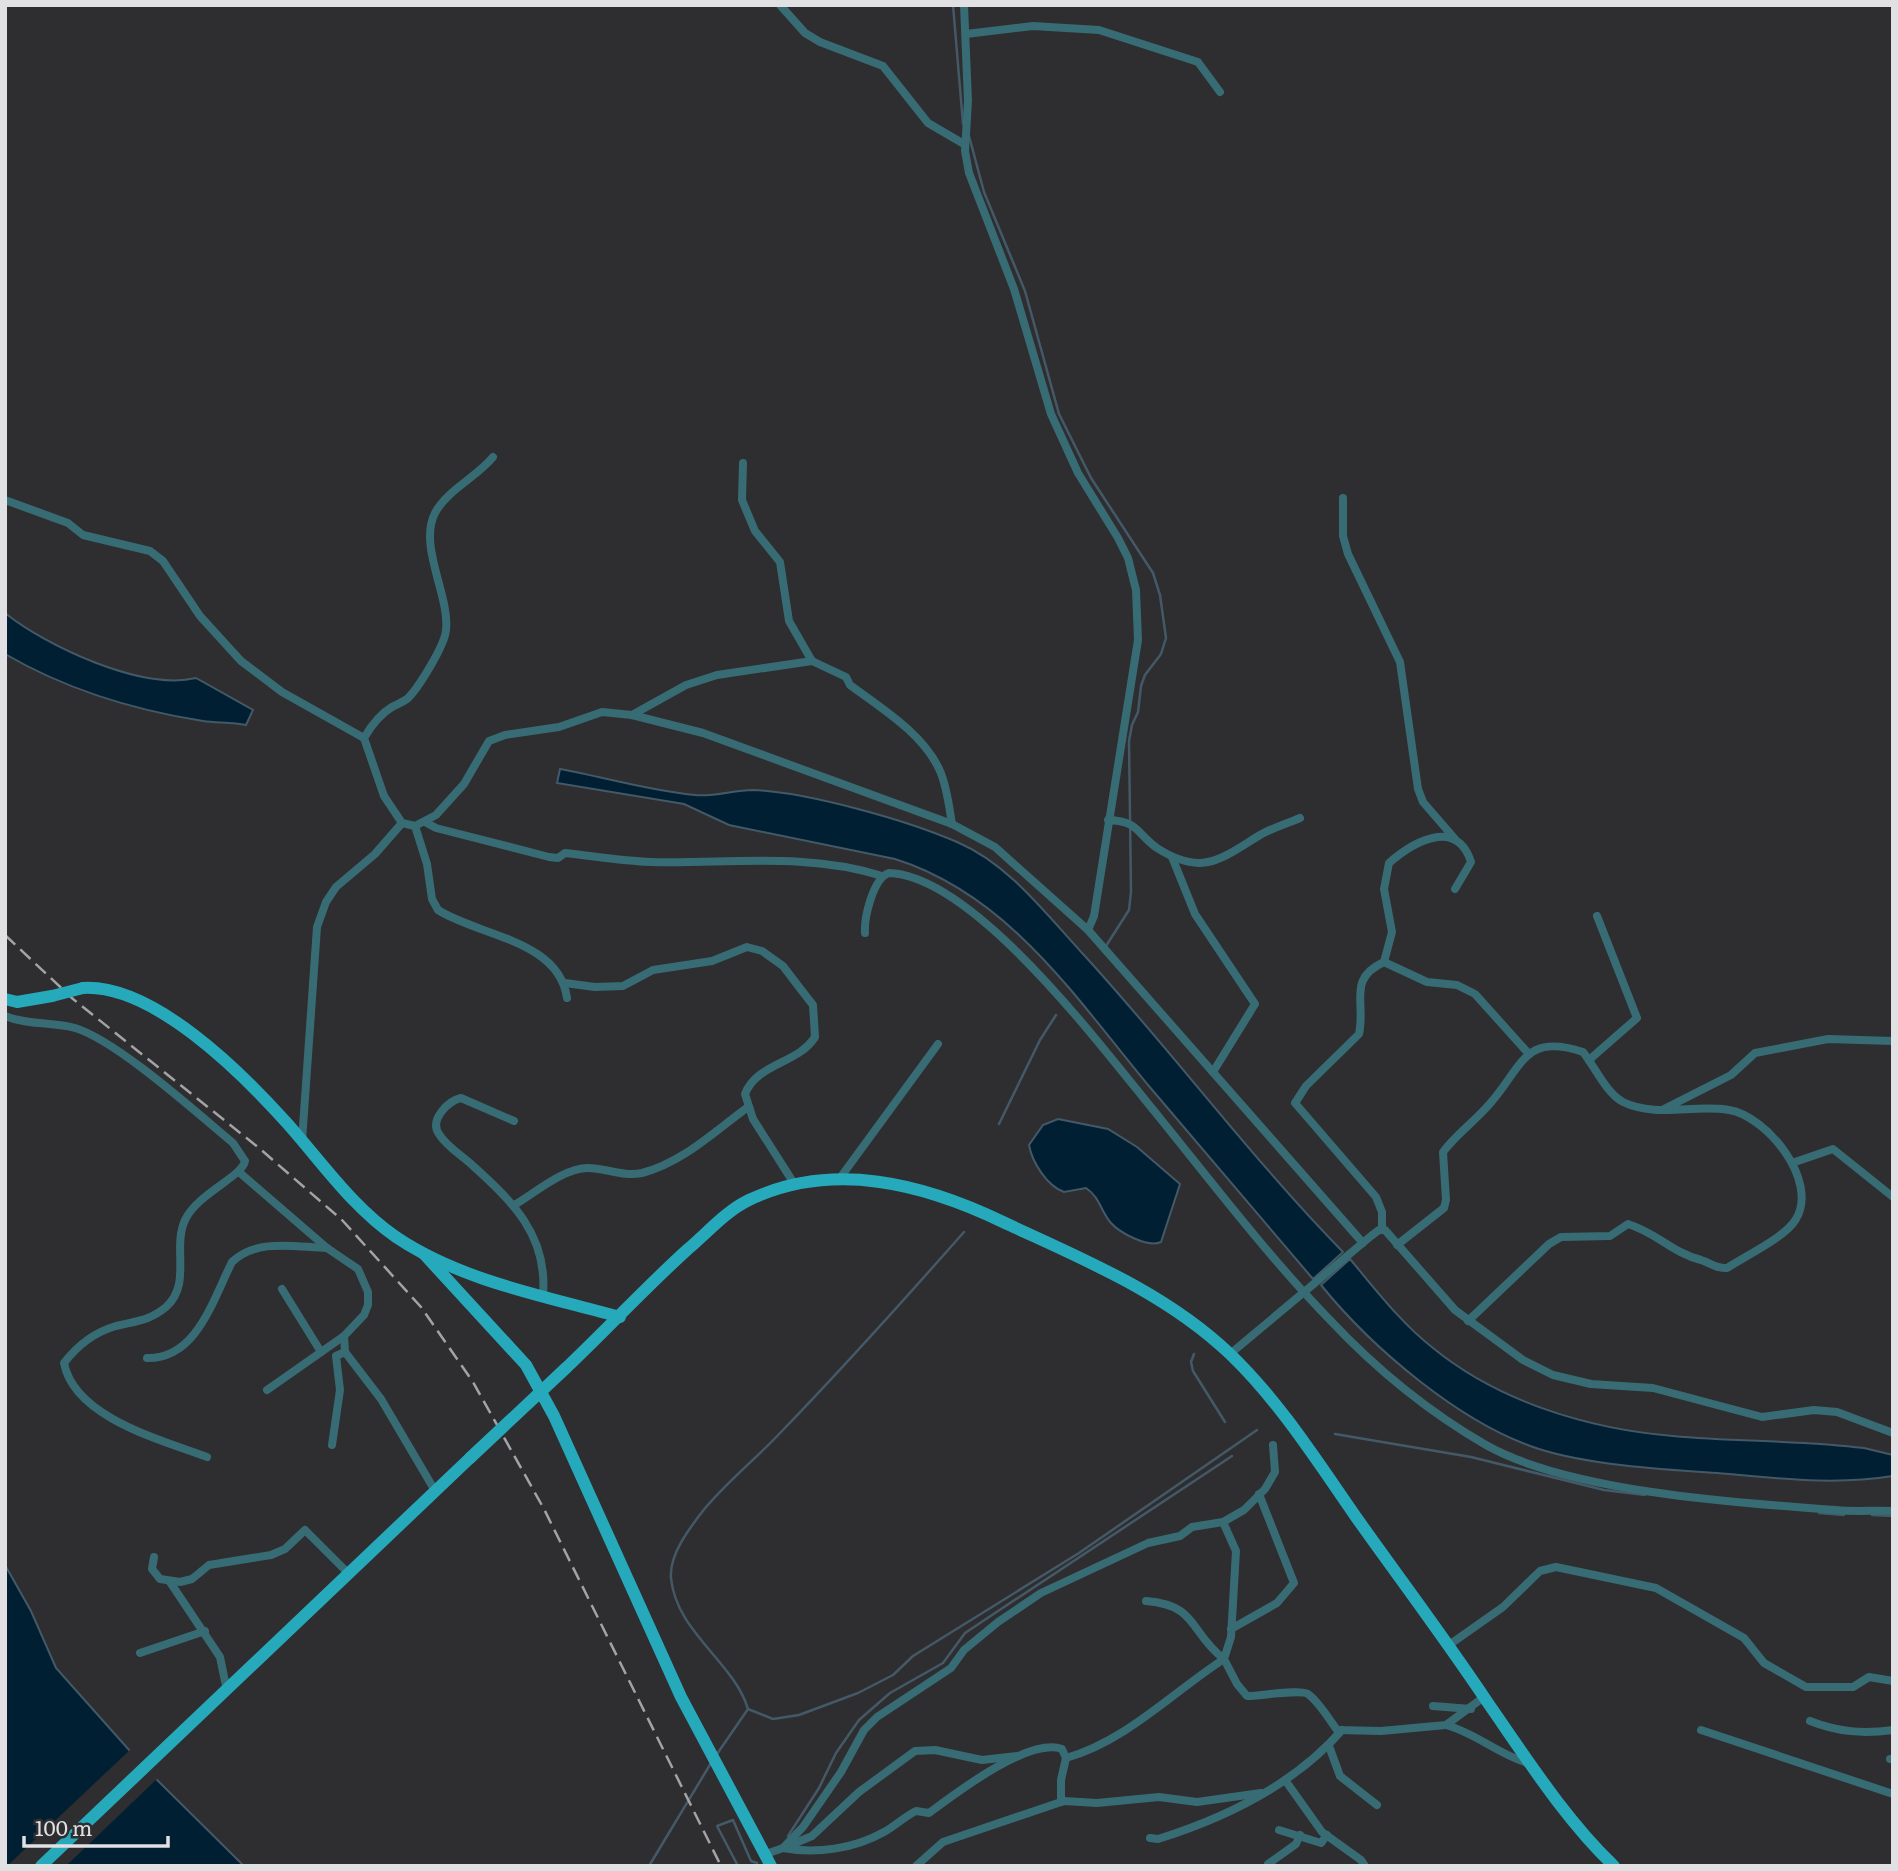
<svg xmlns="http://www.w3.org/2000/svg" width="1898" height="1871" font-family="Literata,serif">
<rect width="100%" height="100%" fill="#2e2d30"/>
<!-- water -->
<g fill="#001f32" stroke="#445967" stroke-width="2">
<path d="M 5,613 C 46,646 142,691 196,678 L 253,710 L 246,725 C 232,722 217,723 203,721 C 133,710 67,690 5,654 Z"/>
<path d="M 560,769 C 604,777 650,791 695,795 C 715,797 733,790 753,790 C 807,792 906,820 957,842 C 1009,864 1046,914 1083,954 C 1172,1051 1251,1158 1343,1252 L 1313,1279 C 1258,1215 1203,1150 1148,1085 C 1075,997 1009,895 895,859 L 729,825 L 684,804 L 557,783 Z"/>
<path d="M 1058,1119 L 1108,1129 L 1137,1147 L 1180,1184 L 1161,1242 C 1148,1248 1120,1233 1111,1223 C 1101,1212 1100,1197 1086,1188 L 1064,1192 C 1047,1186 1032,1162 1029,1145 L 1043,1125 Z"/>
<path d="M 1350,1259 C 1376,1290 1401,1323 1433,1348 C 1499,1402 1589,1429 1673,1436 C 1736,1442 1800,1440 1864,1448 L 1893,1455 L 1893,1476 C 1836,1485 1785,1479 1729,1474 C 1672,1470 1592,1466 1539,1449 C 1461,1424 1372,1348 1321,1285 Z"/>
<path d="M 5,1565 L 31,1611 L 56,1668 L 146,1769 L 244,1866 L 5,1866 Z"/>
</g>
<!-- pier -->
<path fill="#2e2d30" d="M 132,1748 L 159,1777 L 66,1866 L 7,1866 Z"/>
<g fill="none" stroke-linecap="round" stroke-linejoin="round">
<!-- stream -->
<g stroke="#445967" stroke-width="2.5">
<path d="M 953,5 L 963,124"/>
<path d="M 969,136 L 984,192 L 1025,291 L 1059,414 L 1091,478 L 1153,573 L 1160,595 L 1166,638 L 1161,654 L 1145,675 L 1141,686 L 1138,712 L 1132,725 L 1129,741 L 1131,892 L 1129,910 L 1106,946"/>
<path d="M 999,1124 L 1040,1040 L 1056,1015"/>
<path d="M 1194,1354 L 1191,1362 L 1193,1371 L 1225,1422"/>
<path d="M 1335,1434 L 1471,1457 L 1604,1490 L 1645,1495"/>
<path d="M 1819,1513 L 1844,1515"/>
<path d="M 1872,1515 L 1893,1516"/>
<path d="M 748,1709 C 734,1662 676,1632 671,1578 C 669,1555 689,1529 702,1512 C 725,1483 756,1459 781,1432 C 844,1367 904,1300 964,1232"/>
<path d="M 717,1754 L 748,1709 L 773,1719 L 799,1715 L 858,1693 L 893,1675 L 913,1656 L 1079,1553 L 1257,1430"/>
<path d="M 788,1836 L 819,1788 L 836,1753 L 859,1720 L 890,1693 L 943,1663 L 965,1633 L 1232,1456"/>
<path d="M 649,1866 L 711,1763"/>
<path d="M 738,1866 L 717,1826 L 733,1820 L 751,1861 L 757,1863"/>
</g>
<!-- minor -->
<g stroke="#376c75" stroke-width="8">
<path d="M 780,5 L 805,33 L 820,42 L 883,66 L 928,123 L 964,144"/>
<path d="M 964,5 L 968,101 L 965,151 L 969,173 L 1014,289 L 1051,414 L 1078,473 L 1118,538 L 1128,558 L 1136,590 L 1138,640 L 1094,916 L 1088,930"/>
<path d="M 966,34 L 1033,26 L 1099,30 L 1198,62 L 1220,92"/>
<path d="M 493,457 C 477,477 447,490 435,513 C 418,546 450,596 446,630 C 445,645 418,689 407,699 C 403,702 397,704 392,707 C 380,714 371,726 364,738 L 384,796 L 402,823 L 415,826 L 436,815 L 464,784 L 489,741 L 505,735 L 559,727 L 602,712 L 632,715 L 703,733 L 952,824 L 995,847 L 1088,930 L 1363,1243"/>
<path d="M 743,463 L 742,500 L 755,531 L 780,562 L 789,621 L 812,661 L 846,677 L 850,685 C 881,708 924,734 940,771 C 947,787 949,806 952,824"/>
<path d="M 1343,498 L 1343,536 L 1348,554 L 1400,662 L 1418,789 L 1423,802 L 1455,839"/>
<path d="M 5,500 L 68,523 L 83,535 L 150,551 L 163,561 L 200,616 L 241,661 L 282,692 L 364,738"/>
<path d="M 632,715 L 686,685 L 717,675 L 812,661"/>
<path d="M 1108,820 C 1139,821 1136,833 1157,848 C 1202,877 1221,859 1260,835 C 1272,828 1286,824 1300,818"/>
<path d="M 425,822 L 436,828 L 549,857 L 558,858 L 565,853 C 593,856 622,861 651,862 C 727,864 807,852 882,876"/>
<path d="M 415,826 L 427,864 L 432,899 L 438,910 C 479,936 559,940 567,998"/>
<path d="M 1172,857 L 1195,914 L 1255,1004 L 1213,1072"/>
<path d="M 865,933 C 864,918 873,878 889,873 C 976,876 1105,1052 1159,1117 C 1214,1185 1268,1256 1329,1319 C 1375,1368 1427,1411 1486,1445 C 1569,1492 1739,1503 1836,1510 C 1855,1512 1874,1510 1893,1511"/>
<path d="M 1384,962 L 1392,932 L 1384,889 L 1389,863 C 1413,842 1457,817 1471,862 L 1455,889"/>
<path d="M 565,983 L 595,987 L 623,986 L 653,970 L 712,961 L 747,947 L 762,951 L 783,966 L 799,987 L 813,1005 L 815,1037 C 798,1064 757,1063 745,1094 L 753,1119 L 795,1185"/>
<path d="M 5,1016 C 27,1025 52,1022 75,1028 C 116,1040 197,1113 233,1143 L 245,1161 C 242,1177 198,1193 185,1220 C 172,1248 192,1284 166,1307 C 149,1321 136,1321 116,1326 C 95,1332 77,1346 64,1363 C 74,1417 161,1440 207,1457"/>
<path d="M 1589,1060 L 1637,1018 L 1597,916"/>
<path d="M 1664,1109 L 1731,1075 L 1755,1053 L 1828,1039 L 1893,1041"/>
<path d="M 514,1121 L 461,1098 C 448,1101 429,1120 439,1134 C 446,1146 461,1155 471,1164 C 512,1201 548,1235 543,1295"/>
<path d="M 302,1141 L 317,927 L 326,902 L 336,887 L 375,854 L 402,823"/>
<path d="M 1792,1163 L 1833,1149 L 1893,1197"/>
<path d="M 239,1172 L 327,1248 L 358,1269 L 368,1292 L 368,1305 L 364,1315 L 344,1336 L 345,1352 L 381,1399 L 434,1489"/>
<path d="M 840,1178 L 938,1044"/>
<path d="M 516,1204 C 536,1192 564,1168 588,1168 C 606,1168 623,1177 642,1173 C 682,1163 715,1131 748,1107"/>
<path d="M 1382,1230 L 1382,1212 L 1376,1197 L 1295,1103 L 1306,1086 L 1359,1034 C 1366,1002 1347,979 1384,962 L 1427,982 L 1457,985 L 1475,994 L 1529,1054"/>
<path d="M 1397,1245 L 1444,1208 L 1446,1200 L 1443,1152 C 1457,1133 1478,1119 1493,1100 C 1523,1064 1526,1033 1583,1052 C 1595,1067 1606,1093 1623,1102 C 1656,1118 1694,1104 1729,1110 C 1767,1116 1819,1181 1796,1219 C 1786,1237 1745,1256 1727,1268 C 1716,1269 1711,1263 1701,1260 C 1673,1253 1657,1233 1628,1224 L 1610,1236 L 1561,1237 L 1549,1244 L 1468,1321"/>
<path d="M 282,1289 L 321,1352"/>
<path d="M 1230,1354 L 1371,1236 L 1379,1230 L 1385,1230 L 1455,1310 L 1523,1360 L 1553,1375 L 1591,1384 L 1653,1388 L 1762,1417 L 1814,1410 L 1837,1412 L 1893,1433"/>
<path d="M 147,1358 C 197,1359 213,1299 232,1262 C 257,1238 295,1247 327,1248"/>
<path d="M 267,1390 L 344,1336"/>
<path d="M 332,1445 L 340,1390 L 336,1356 L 345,1352"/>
<path d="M 1223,1522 L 1236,1551 L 1231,1637 L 1224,1659 L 1237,1684 L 1247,1696 C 1260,1696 1301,1689 1308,1694 C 1319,1702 1329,1719 1337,1730 L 1381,1731 L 1446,1725 L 1484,1697"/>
<path d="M 154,1557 L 152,1569 L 160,1579 L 180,1582 L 192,1579 L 209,1565 L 271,1555 L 285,1549 L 305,1530 L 348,1573"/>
<path d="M 170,1582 L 220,1657 L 227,1691"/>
<path d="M 1231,1629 L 1277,1603 L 1294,1583 L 1259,1494"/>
<path d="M 1449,1645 L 1503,1607 L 1540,1571 L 1556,1567 L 1656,1588 L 1744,1638 L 1764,1663 L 1806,1687 L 1853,1687 L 1869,1677 L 1893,1681"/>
<path d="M 140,1653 L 205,1631"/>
<path d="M 1433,1706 L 1471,1709"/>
<path d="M 1810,1721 C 1838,1732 1863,1734 1893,1730"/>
<path d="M 1446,1725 C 1476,1733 1499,1755 1528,1763"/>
<path d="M 1701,1730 L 1893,1794"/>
<path d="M 1329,1746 L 1340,1776 L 1377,1805"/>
<path d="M 1890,1759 L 1893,1759"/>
<path d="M 1285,1780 L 1322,1832 L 1361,1860 L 1365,1866"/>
<path d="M 1061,1802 L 1061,1780 L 1066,1758 C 1126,1741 1173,1692 1224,1659 C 1189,1632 1198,1605 1146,1601"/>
<path d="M 1279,1830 L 1321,1843 L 1327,1835"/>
<path d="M 1150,1838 L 1158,1839 C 1225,1818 1295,1784 1342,1730"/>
<path d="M 786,1847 L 812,1836 L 859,1792 L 915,1751 L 935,1750 L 982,1760 L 1017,1756"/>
<path d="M 783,1848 C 816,1854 854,1849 884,1832 C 895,1826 904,1817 916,1811 L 929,1813 C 956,1793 1029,1737 1062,1749 L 1066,1758"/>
<path d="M 766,1854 L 783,1848 L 803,1827 L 841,1772 L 864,1730 L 877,1717 L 951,1668 L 964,1650 L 998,1622 L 1041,1593 L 1148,1543 L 1180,1536 L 1192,1527 L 1223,1522 L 1244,1510 L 1265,1489 L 1275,1472 L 1273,1445"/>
<path d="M 1268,1864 L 1296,1844 L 1300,1835"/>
<path d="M 916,1866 L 943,1842 L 1064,1801 L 1097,1803 L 1159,1797 L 1197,1802 L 1261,1793"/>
</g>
<!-- primary -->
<g stroke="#26a9bb" stroke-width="12">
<path d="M 83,988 C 153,984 241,1072 286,1122 C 321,1161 352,1207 396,1237 C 461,1281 545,1296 620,1317"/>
<path d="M 5,999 L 17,1002 L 52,996"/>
<path d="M 424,1254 L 526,1365 L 554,1416 L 681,1697 L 771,1866"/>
<path d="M 566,1368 C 607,1329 646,1287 688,1249 C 708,1232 726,1211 749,1200 C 833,1160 924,1184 1003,1222 C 1082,1259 1165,1292 1230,1354 C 1279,1401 1317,1461 1356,1517 C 1400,1579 1446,1640 1488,1703 C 1527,1759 1565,1819 1614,1866"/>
<path d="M 41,1866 L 470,1458"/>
</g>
<!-- rail -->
<path stroke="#a3a2a5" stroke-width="2.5" stroke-dasharray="14 7" stroke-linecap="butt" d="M 5,935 L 73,999 L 259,1148 L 342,1220 L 421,1307 L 473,1382 L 544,1509 L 721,1866"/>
<!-- primary-bridge -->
<g stroke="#26a9bb" stroke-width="12">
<path d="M 52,996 L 83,988"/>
<path d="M 470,1458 L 566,1368"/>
</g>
</g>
<!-- border -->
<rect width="1898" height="1871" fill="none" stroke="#e1e0e3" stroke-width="14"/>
<!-- scale -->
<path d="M24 1836v10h144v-10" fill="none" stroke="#e1e0e3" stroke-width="3.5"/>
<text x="35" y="1836" font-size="21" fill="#e1e0e3" stroke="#2e2d30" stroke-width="5" paint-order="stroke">100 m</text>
</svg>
